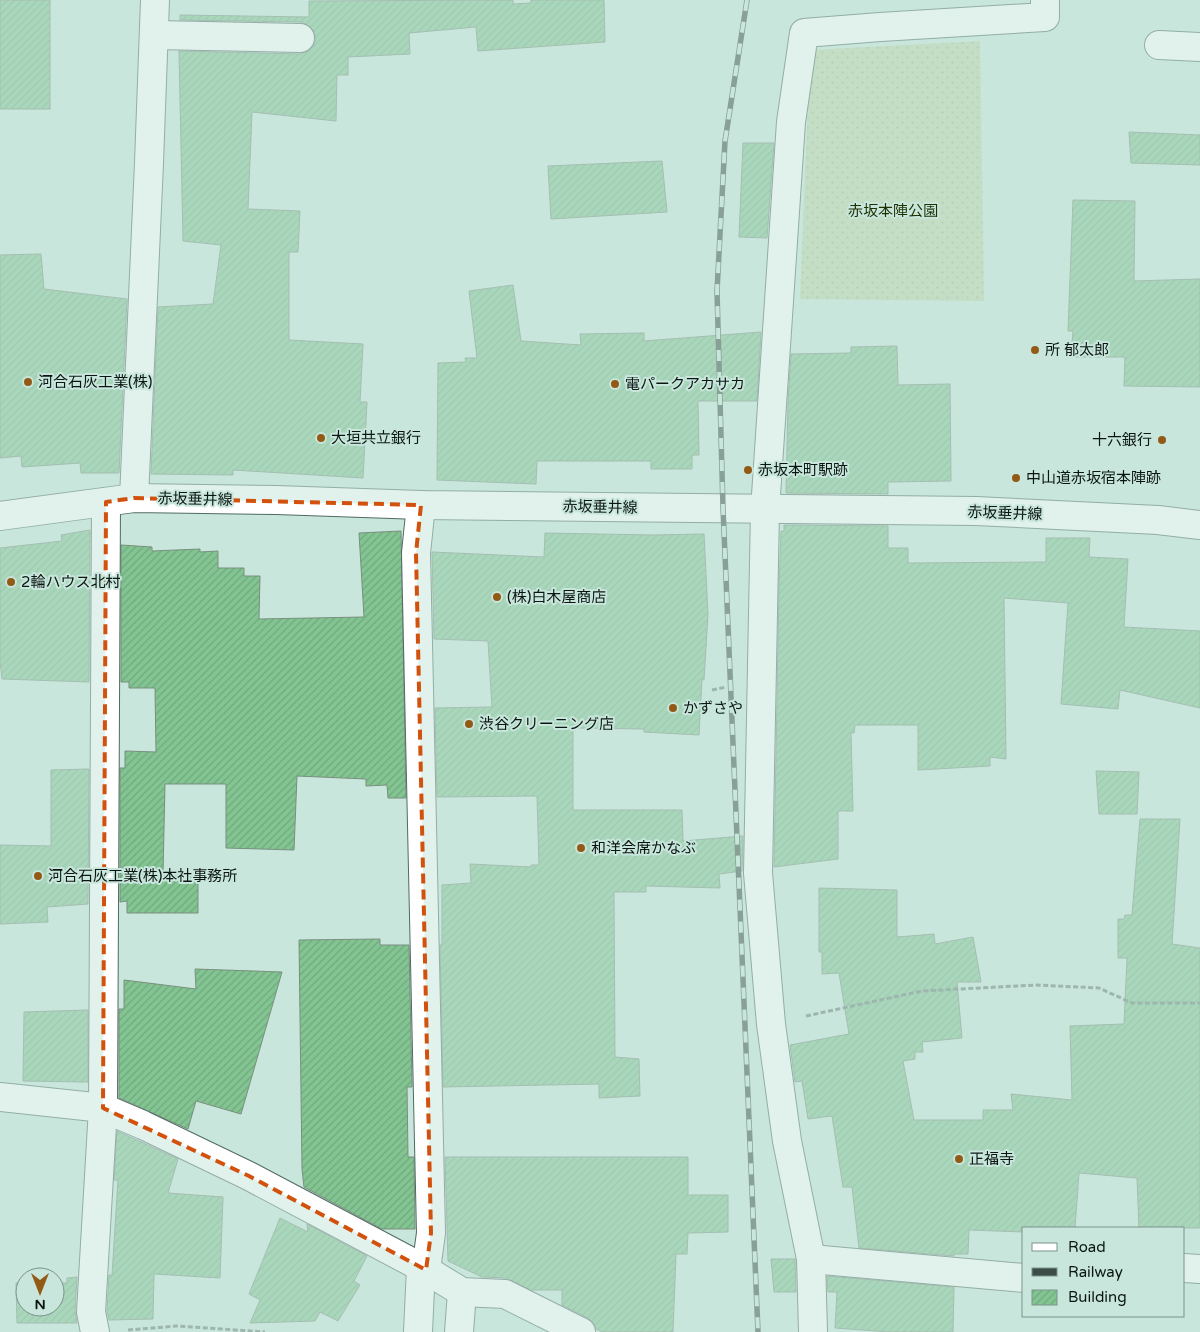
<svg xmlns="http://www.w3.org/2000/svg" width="1200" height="1332" font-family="'Varela Round','Noto Sans JP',sans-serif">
<defs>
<pattern id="grass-dots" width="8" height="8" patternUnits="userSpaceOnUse" patternTransform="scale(1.25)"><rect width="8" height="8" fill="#bdd5a6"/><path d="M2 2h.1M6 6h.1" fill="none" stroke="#a1b68e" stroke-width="1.8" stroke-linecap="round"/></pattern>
<pattern id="building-hatch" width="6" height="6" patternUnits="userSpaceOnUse" patternTransform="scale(1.25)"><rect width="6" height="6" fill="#83c592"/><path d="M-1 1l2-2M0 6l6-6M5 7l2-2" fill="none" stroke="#70a87d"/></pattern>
</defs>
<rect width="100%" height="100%" fill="#c8e6dc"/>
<!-- grass -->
<path fill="url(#grass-dots)" d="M 980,41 L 984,301 L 800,299 L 810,50 Z"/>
<!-- building -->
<g fill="url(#building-hatch)" stroke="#7a8f7e">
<rect x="0" y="0" width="50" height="109"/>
<path d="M 513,0 L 513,4 L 531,3 L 531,0 L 604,0 L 605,42 L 478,51 L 476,27 L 409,33 L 410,54 L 348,57 L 348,75 L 337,75 L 336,121 L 252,112 L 248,209 L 300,211 L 298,252 L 289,252 L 289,340 L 363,344 L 360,402 L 367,402 L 363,478 L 233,470 L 233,475 L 151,474 L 158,307 L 213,304 L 221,245 L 183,241 L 179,51 L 300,54 L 308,51 L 313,46 L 316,39 L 313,30 L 308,25 L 301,22 L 180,20 L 180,15 L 309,17 L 309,1 Z"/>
<path d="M 1129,132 L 1200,135 L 1200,165 L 1131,163 Z"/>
<path d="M 743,143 L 774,143 L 767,238 L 739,237 Z"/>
<path d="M 662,161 L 667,212 L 551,219 L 548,166 Z"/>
<path d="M 1073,200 L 1135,201 L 1134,281 L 1200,279 L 1200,387 L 1124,386 L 1125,357 L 1071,357 L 1073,331 L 1068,331 Z"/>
<path d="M 41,254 L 44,289 L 127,299 L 119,473 L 81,473 L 80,463 L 22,467 L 21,456 L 0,458 L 0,255 Z"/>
<path d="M 513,285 L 521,341 L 581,345 L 580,334 L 644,333 L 644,341 L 761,332 L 757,401 L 698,401 L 699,455 L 692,455 L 692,469 L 651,469 L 651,461 L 537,461 L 536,484 L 437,480 L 438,363 L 466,362 L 465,358 L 477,358 L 469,291 Z"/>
<path d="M 897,346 L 898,385 L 950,384 L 951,481 L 888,482 L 888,494 L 786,493 L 788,401 L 791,354 L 851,353 L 851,347 Z"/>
<path d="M 784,525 L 888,526 L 888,548 L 908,548 L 908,563 L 1046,562 L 1046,538 L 1090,538 L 1089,557 L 1128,559 L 1124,627 L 1200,631 L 1200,708 L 1120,690 L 1118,709 L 1061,704 L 1068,603 L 1004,598 L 1006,759 L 990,757 L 990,766 L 918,770 L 918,725 L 855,725 L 854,733 L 851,733 L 853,811 L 838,811 L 838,859 L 774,867 L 779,589 L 781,531 L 784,531 Z"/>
<path d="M 90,530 L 89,682 L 2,679 L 0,661 L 0,548 L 62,541 L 61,535 Z"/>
<path d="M 401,531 L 406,798 L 388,798 L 387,785 L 366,786 L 366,779 L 297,776 L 294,850 L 226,848 L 226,784 L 165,784 L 163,874 L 198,874 L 198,913 L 127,913 L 127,901 L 120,902 L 120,768 L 125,768 L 125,751 L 156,752 L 155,688 L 129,688 L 129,682 L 121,682 L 121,545 L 152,547 L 152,551 L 200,549 L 200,552 L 218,551 L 218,568 L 244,568 L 244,576 L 260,576 L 259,619 L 364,617 L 359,533 Z"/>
<path d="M 545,533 L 653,535 L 704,534 L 708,614 L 704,680 L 702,679 L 699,735 L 644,732 L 644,729 L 573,728 L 573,810 L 682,810 L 683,841 L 743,836 L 742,871 L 719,874 L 720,888 L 646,886 L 646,892 L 614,892 L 615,1057 L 639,1059 L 640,1096 L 599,1098 L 599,1084 L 443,1087 L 440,945 L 442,945 L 442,885 L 471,883 L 470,864 L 531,867 L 531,865 L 539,865 L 537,796 L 437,797 L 435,708 L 492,707 L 488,641 L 434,639 L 432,552 L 544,557 Z"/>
<path d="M 89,769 L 88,904 L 47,907 L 48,922 L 0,924 L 0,845 L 51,846 L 51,770 Z"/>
<path d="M 1096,771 L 1139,772 L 1137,814 L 1099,814 Z"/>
<path d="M 1140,819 L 1180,819 L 1172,944 L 1200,948 L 1200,1228 L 1139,1228 L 1137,1178 L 1079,1173 L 1075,1228 L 1024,1228 L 1024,1232 L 969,1230 L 968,1254 L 954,1254 L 954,1256 L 859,1248 L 852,1187 L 843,1187 L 832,1116 L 808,1119 L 802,1081 L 795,1082 L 790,1045 L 849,1034 L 839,973 L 822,974 L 822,952 L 819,952 L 819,888 L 897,890 L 897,937 L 934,934 L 935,944 L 973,937 L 981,982 L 957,982 L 962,1038 L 922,1042 L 923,1052 L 915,1052 L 915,1059 L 903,1061 L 914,1120 L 983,1120 L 983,1110 L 1013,1110 L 1011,1094 L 1072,1100 L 1070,1026 L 1124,1024 L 1127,958 L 1118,958 L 1118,919 L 1124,919 L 1125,915 L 1132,915 Z"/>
<path d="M 380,939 L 380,945 L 409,945 L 412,1087 L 407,1087 L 408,1157 L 414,1157 L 415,1229 L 382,1229 L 304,1187 L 302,1169 L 299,940 Z"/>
<path d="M 195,969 L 282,972 L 241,1114 L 196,1101 L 188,1129 L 119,1098 L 119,1009 L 124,1009 L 124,980 L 196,989 Z"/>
<path d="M 88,1010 L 88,1082 L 23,1081 L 24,1012 Z"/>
<path d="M 117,1131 L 178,1159 L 168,1193 L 223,1197 L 220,1278 L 154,1274 L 153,1319 L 109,1320 L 107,1311 L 109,1275 L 112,1275 L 118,1180 L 114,1180 Z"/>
<path d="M 445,1157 L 688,1157 L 688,1195 L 728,1195 L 728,1232 L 688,1233 L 687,1254 L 676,1254 L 673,1332 L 602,1332 L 596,1329 L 594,1323 L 588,1318 L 562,1305 L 562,1290 L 531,1290 L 506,1278 L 482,1277 L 448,1261 Z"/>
<path d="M 280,1218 L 308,1232 L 307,1224 L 367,1256 L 354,1281 L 360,1285 L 338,1321 L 320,1312 L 315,1321 L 250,1323 L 260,1300 L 249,1294 Z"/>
<path d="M 771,1259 L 795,1259 L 796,1292 L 774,1292 Z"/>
<path d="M 827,1276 L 954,1287 L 953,1332 L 890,1332 L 835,1328 L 837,1292 L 828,1292 Z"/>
<path d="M 77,1277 L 75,1311 L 77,1323 L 17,1323 L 16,1283 L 25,1283 L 25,1307 L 55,1307 L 55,1283 L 67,1283 L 67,1278 Z"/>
</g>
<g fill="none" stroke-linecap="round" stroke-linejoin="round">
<defs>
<g id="minor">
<path d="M 154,35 L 300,38"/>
<path d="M 1159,45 L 1200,47"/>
<path d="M 134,498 L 149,163 L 155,0"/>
<path d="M 421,505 L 416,553 L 431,1233 L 426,1270"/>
<path d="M 0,1097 L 103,1108 L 143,1125 L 249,1176 L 421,1267 L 462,1292 L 505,1294 L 581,1332"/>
<path d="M 811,1259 L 1024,1278"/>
<path d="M 1184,1268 L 1200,1269"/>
<path d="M 95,1332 L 91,1312 L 103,1108 L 106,502"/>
<path d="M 418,1332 L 421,1267"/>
<path d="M 459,1332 L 462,1292"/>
<path d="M 813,1332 L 811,1259 L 787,1141 L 771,1024 L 758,873 L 765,510 L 791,122 L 804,33 L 880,27 L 1045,17 L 1045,0"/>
</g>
<path id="major" d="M 0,516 L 134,498 L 276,500 L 421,505 L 976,511 L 1158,520 L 1200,525"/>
</defs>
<!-- minor casing -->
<use href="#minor" stroke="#506b62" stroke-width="30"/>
<!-- major casing -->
<use href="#major" stroke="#506b62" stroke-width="30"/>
<!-- path -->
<g stroke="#697d76" stroke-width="3" stroke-dasharray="5 2.5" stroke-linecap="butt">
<path d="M 712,690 L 726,687"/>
<path d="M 806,1016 L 922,991 L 1036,985 L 1099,988 L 1132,1003 L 1200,1003"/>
<path d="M 128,1330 L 177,1326 L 265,1332"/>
</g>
<!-- minor -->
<use href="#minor" stroke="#fff" stroke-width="28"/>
<!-- major -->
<use href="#major" stroke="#fff" stroke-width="28"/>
<defs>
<path id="rail" d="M 747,0 L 725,141 L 717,291 L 723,508 L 758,1332"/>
</defs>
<!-- rail casing -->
<use href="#rail" stroke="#3c4c46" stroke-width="5.5"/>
<!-- rail -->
<use href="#rail" stroke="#c8e6dc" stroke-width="4" stroke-dasharray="11" stroke-linecap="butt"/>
</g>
<!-- marked area -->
<path d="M0 0H1200V1332H0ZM 134,498 L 421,505 L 416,553 L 431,1233 L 426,1270 L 249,1176 L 103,1108 L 106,502 Z" fill="#c8e6dc" fill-opacity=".55" fill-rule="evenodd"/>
<path fill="none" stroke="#d2520d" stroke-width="4" stroke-dasharray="10 6" stroke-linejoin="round" d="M 134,498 L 421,505 L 416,553 L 431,1233 L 426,1270 L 249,1176 L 103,1108 L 106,502 Z"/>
<!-- markers -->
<g fill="#935a16" stroke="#c8e6dc" stroke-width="2">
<circle cx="1035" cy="350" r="5"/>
<circle cx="28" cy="382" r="5"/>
<circle cx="615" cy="384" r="5"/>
<circle cx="321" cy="438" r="5"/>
<circle cx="1162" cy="440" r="5"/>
<circle cx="748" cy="470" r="5"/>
<circle cx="1016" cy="478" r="5"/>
<circle cx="11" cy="582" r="5"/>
<circle cx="497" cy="597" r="5"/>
<circle cx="673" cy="708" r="5"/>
<circle cx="469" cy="724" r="5"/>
<circle cx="581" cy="848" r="5"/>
<circle cx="38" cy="876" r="5"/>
<circle cx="959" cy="1159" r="5"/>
</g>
<g text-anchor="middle" stroke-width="4" stroke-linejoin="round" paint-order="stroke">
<!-- park labels -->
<g font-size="15" fill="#1e3200" stroke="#c8e6dc">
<text x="893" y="216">赤坂本陣公園</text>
</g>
<!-- poi labels -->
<g font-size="15" fill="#0b1612" stroke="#c8e6dc" text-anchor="start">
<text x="1045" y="355">所 郁太郎</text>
<text x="38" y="387">河合石灰工業(株)</text>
<text x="625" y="389">電パークアカサカ</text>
<text x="331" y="443">大垣共立銀行</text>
<text x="1152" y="445" text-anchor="end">十六銀行</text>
<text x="758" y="475">赤坂本町駅跡</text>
<text x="1026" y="483">中山道赤坂宿本陣跡</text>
<text x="21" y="587">2輪ハウス北村</text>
<text x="507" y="602">(株)白木屋商店</text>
<text x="683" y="713">かずさや</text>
<text x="479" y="729">渋谷クリーニング店</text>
<text x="591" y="853">和洋会席かなぶ</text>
<text x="48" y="881">河合石灰工業(株)本社事務所</text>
<text x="969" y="1164">正福寺</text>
</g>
<!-- street labels -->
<g font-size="15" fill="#0b1612" stroke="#c8e6dc">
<text transform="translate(195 499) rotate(1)" y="5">赤坂垂井線</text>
<text transform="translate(600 507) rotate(1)" y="5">赤坂垂井線</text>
<text transform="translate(1005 513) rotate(2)" y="5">赤坂垂井線</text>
</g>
</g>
<!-- legend -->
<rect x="1022" y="1227" width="162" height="90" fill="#c8e6dc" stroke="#7c938b"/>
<rect x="1032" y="1243" width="25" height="8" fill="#ffffff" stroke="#7c938b"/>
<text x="1068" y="1252" font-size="15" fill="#0b1612">Road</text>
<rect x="1032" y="1268" width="25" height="8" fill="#3c4c46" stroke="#7c938b"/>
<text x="1068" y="1277" font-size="15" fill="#0b1612">Railway</text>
<rect x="1032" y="1290" width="25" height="15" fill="url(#building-hatch)" stroke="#7c938b"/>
<text x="1068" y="1302" font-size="15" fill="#0b1612">Building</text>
<!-- north arrow -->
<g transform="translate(40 1292) rotate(180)"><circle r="24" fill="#c8e6dc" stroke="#7c938b"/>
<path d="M0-4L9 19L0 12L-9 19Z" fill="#935a16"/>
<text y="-8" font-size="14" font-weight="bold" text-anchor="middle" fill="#0b1612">N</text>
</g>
</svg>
